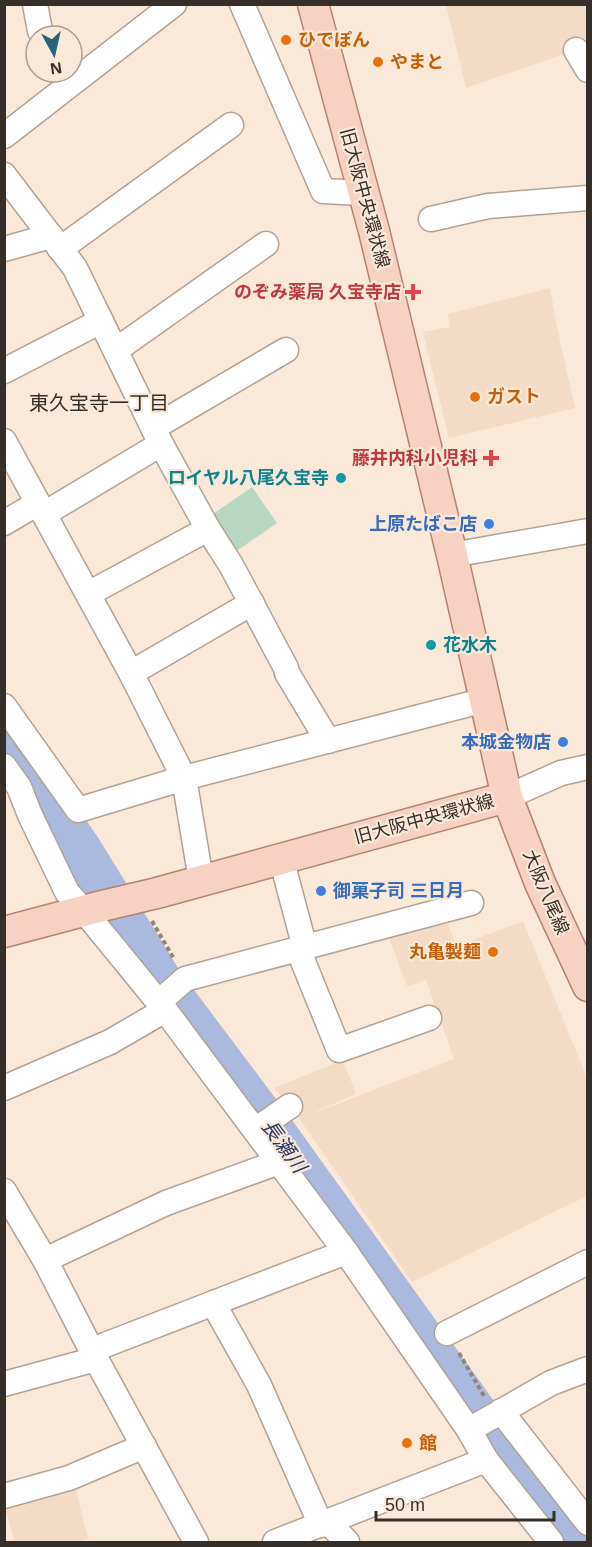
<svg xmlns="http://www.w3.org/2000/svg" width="592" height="1547" font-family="Arial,'Noto Sans JP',sans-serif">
<rect width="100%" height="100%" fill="#fae8d8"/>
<!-- built -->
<g fill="#f4dbc6">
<path d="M 446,5 L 587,5 L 587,46 L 466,88 Z"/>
<path d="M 550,288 L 558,332 L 575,408 L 449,438 L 423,332 L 450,327 L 448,314 Z"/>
<path d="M 445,917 L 457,946 L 523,921 L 587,1078 L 587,1196 L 412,1282 L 299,1118 L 274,1088 L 343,1060 L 356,1094 L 301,1118 L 454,1059 L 426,980 L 407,986 L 387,933 Z"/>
<path d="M 74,1483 L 88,1539 L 75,1542 L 15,1542 L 4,1505 Z"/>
</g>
<!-- green -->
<path fill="#b7d7c2" d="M 252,487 L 277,523 L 235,552 L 210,516 Z"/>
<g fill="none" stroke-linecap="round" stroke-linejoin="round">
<!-- river -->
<path stroke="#a9bade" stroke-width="44" d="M 4,740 L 80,850 L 162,984 L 277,1137 L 487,1429 L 577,1542"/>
<defs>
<g id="minor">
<path d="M 35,4 L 40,31 L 44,36"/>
<path d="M 242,4 L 323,191 L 364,193"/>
<path d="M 576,50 L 588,70"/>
<path d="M 4,136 L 174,4"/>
<path d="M 4,175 L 75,268 L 161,444 L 208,529 L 231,565 L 286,668 L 287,673 L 328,741"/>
<path d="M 431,219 L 488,206 L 588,198"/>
<path d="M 4,249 L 51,236"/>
<path d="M 60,249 L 231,125"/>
<path d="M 116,350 L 266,244"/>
<path d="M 4,371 L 101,321"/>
<path d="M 153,428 L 286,350"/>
<path d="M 4,441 L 131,673 L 184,778 L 201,880"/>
<path d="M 44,514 L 161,444"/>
<path d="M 4,523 L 38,503"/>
<path d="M 452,555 L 588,531"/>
<path d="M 88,594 L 208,529"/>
<path d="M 131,673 L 252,603"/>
<path d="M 4,706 L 78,810 L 184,778 L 485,700"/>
<path d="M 4,766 L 19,787 L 30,815 L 67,892 L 84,911 L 165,1010 L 346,1252 L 469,1430 L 486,1460 L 551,1542"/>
<path d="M 507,797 L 561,773 L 588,767"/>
<path d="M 281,858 L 305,948"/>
<path d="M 298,949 L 339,1050 L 429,1018"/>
<path d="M 159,1002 L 185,979 L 471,903"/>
<path d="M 4,1088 L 110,1042 L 165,1010"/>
<path d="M 255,1130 L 290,1106"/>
<path d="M 4,1191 L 45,1260 L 96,1359 L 196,1542"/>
<path d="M 45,1260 L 166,1203 L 279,1162"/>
<path d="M 213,1303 L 259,1385 L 321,1525"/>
<path d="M 447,1333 L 588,1262"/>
<path d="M 92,1350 L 346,1252"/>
<path d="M 4,1384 L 96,1359"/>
<path d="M 501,1411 L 588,1523"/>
<path d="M 469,1430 L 551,1383 L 588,1369"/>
<path d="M 4,1496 L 69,1478 L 144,1446"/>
<path d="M 329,1523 L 347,1542"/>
<path d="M 275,1542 L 486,1460"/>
</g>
<g id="major">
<path d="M 313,4 L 374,231 L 452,555 L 507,797 L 540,883 L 588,986"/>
<path d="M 4,932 L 102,906 L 157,893 L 507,797"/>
</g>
</defs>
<!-- minor casing -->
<use href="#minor" stroke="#b3a293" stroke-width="27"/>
<!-- major casing -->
<use href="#major" stroke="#b08472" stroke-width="33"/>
<!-- path -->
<g stroke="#91857a" stroke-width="4" stroke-dasharray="4.5 3" stroke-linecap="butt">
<path d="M 152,921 L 174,959"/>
<path d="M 459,1353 L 484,1396"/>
</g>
<!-- minor -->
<use href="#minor" stroke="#fff" stroke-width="24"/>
<!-- major -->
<use href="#major" stroke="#f7d1c2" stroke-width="30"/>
</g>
<!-- markers -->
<g fill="#e8710a" stroke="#fae8d8" stroke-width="2">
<circle cx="286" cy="40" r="6"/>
<circle cx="378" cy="62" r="6"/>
<circle cx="475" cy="397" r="6"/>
<circle cx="493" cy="952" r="6"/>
<circle cx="407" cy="1443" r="6"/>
</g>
<g fill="#e0444e" stroke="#fae8d8" stroke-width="2">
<path d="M410 283h6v6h6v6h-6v6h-6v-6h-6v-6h6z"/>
<path d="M488 449h6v6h6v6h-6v6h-6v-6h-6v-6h6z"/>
</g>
<g fill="#0f9aa8" stroke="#fae8d8" stroke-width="2">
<circle cx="341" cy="478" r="6"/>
<circle cx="431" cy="645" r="6"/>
</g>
<g fill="#3f7fe0" stroke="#fae8d8" stroke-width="2">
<circle cx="489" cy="524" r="6"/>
<circle cx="563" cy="742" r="6"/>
<circle cx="321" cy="891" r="6"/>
</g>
<g text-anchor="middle" stroke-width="4.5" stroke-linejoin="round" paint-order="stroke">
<!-- food labels -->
<g font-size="18" font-weight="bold" fill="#c56008" stroke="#fae8d8" text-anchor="start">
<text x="298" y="46">ひでぽん</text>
<text x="390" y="68">やまと</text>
<text x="487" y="403">ガスト</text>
<text x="481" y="958" text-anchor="end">丸亀製麺</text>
<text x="419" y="1449">館</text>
</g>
<!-- street labels -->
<g font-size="18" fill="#362f29" stroke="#fae8d8">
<text transform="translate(365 198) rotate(75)" y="6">旧大阪中央環状線</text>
<text transform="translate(424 819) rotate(-15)" y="6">旧大阪中央環状線</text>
<text transform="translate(546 892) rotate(67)" y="6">大阪八尾線</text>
</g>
<!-- health labels -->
<g font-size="18" font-weight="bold" fill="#be3a42" stroke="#fae8d8" text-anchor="end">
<text x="401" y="298">のぞみ薬局 久宝寺店</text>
<text x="478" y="464">藤井内科小児科</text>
</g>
<!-- culture labels -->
<g font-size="18" font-weight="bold" fill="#0d838f" stroke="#fae8d8" text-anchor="end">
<text x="329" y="484">ロイヤル八尾久宝寺</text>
<text x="443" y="651" text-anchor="start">花水木</text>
</g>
<!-- shop labels -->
<g font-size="18" font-weight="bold" fill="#366cbe" stroke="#fae8d8" text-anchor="end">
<text x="477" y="530">上原たばこ店</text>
<text x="551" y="748">本城金物店</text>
<text x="333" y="897" text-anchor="start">御菓子司 三日月</text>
</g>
<!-- neighbourhood labels -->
<g font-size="20" fill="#362f29" stroke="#fae8d8">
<text x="99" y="410">東久宝寺一丁目</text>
</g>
<!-- water labels -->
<g font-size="20" font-style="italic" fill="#243866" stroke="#fae8d8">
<text transform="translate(284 1146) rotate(54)" y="7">長瀬川</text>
</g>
</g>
<!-- border -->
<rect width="592" height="1547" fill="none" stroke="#362f29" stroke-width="12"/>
<!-- north arrow -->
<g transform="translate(54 54) rotate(172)"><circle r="28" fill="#fae8d8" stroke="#ac9e92" stroke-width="1.5"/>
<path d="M0-4.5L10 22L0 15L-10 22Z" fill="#28647c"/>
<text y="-9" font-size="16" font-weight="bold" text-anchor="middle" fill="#362f29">N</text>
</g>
<!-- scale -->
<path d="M376 1511v9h178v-9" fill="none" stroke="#362f29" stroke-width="3"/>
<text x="385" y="1511" font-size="18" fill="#362f29" stroke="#fae8d8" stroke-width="4.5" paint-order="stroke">50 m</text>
</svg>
